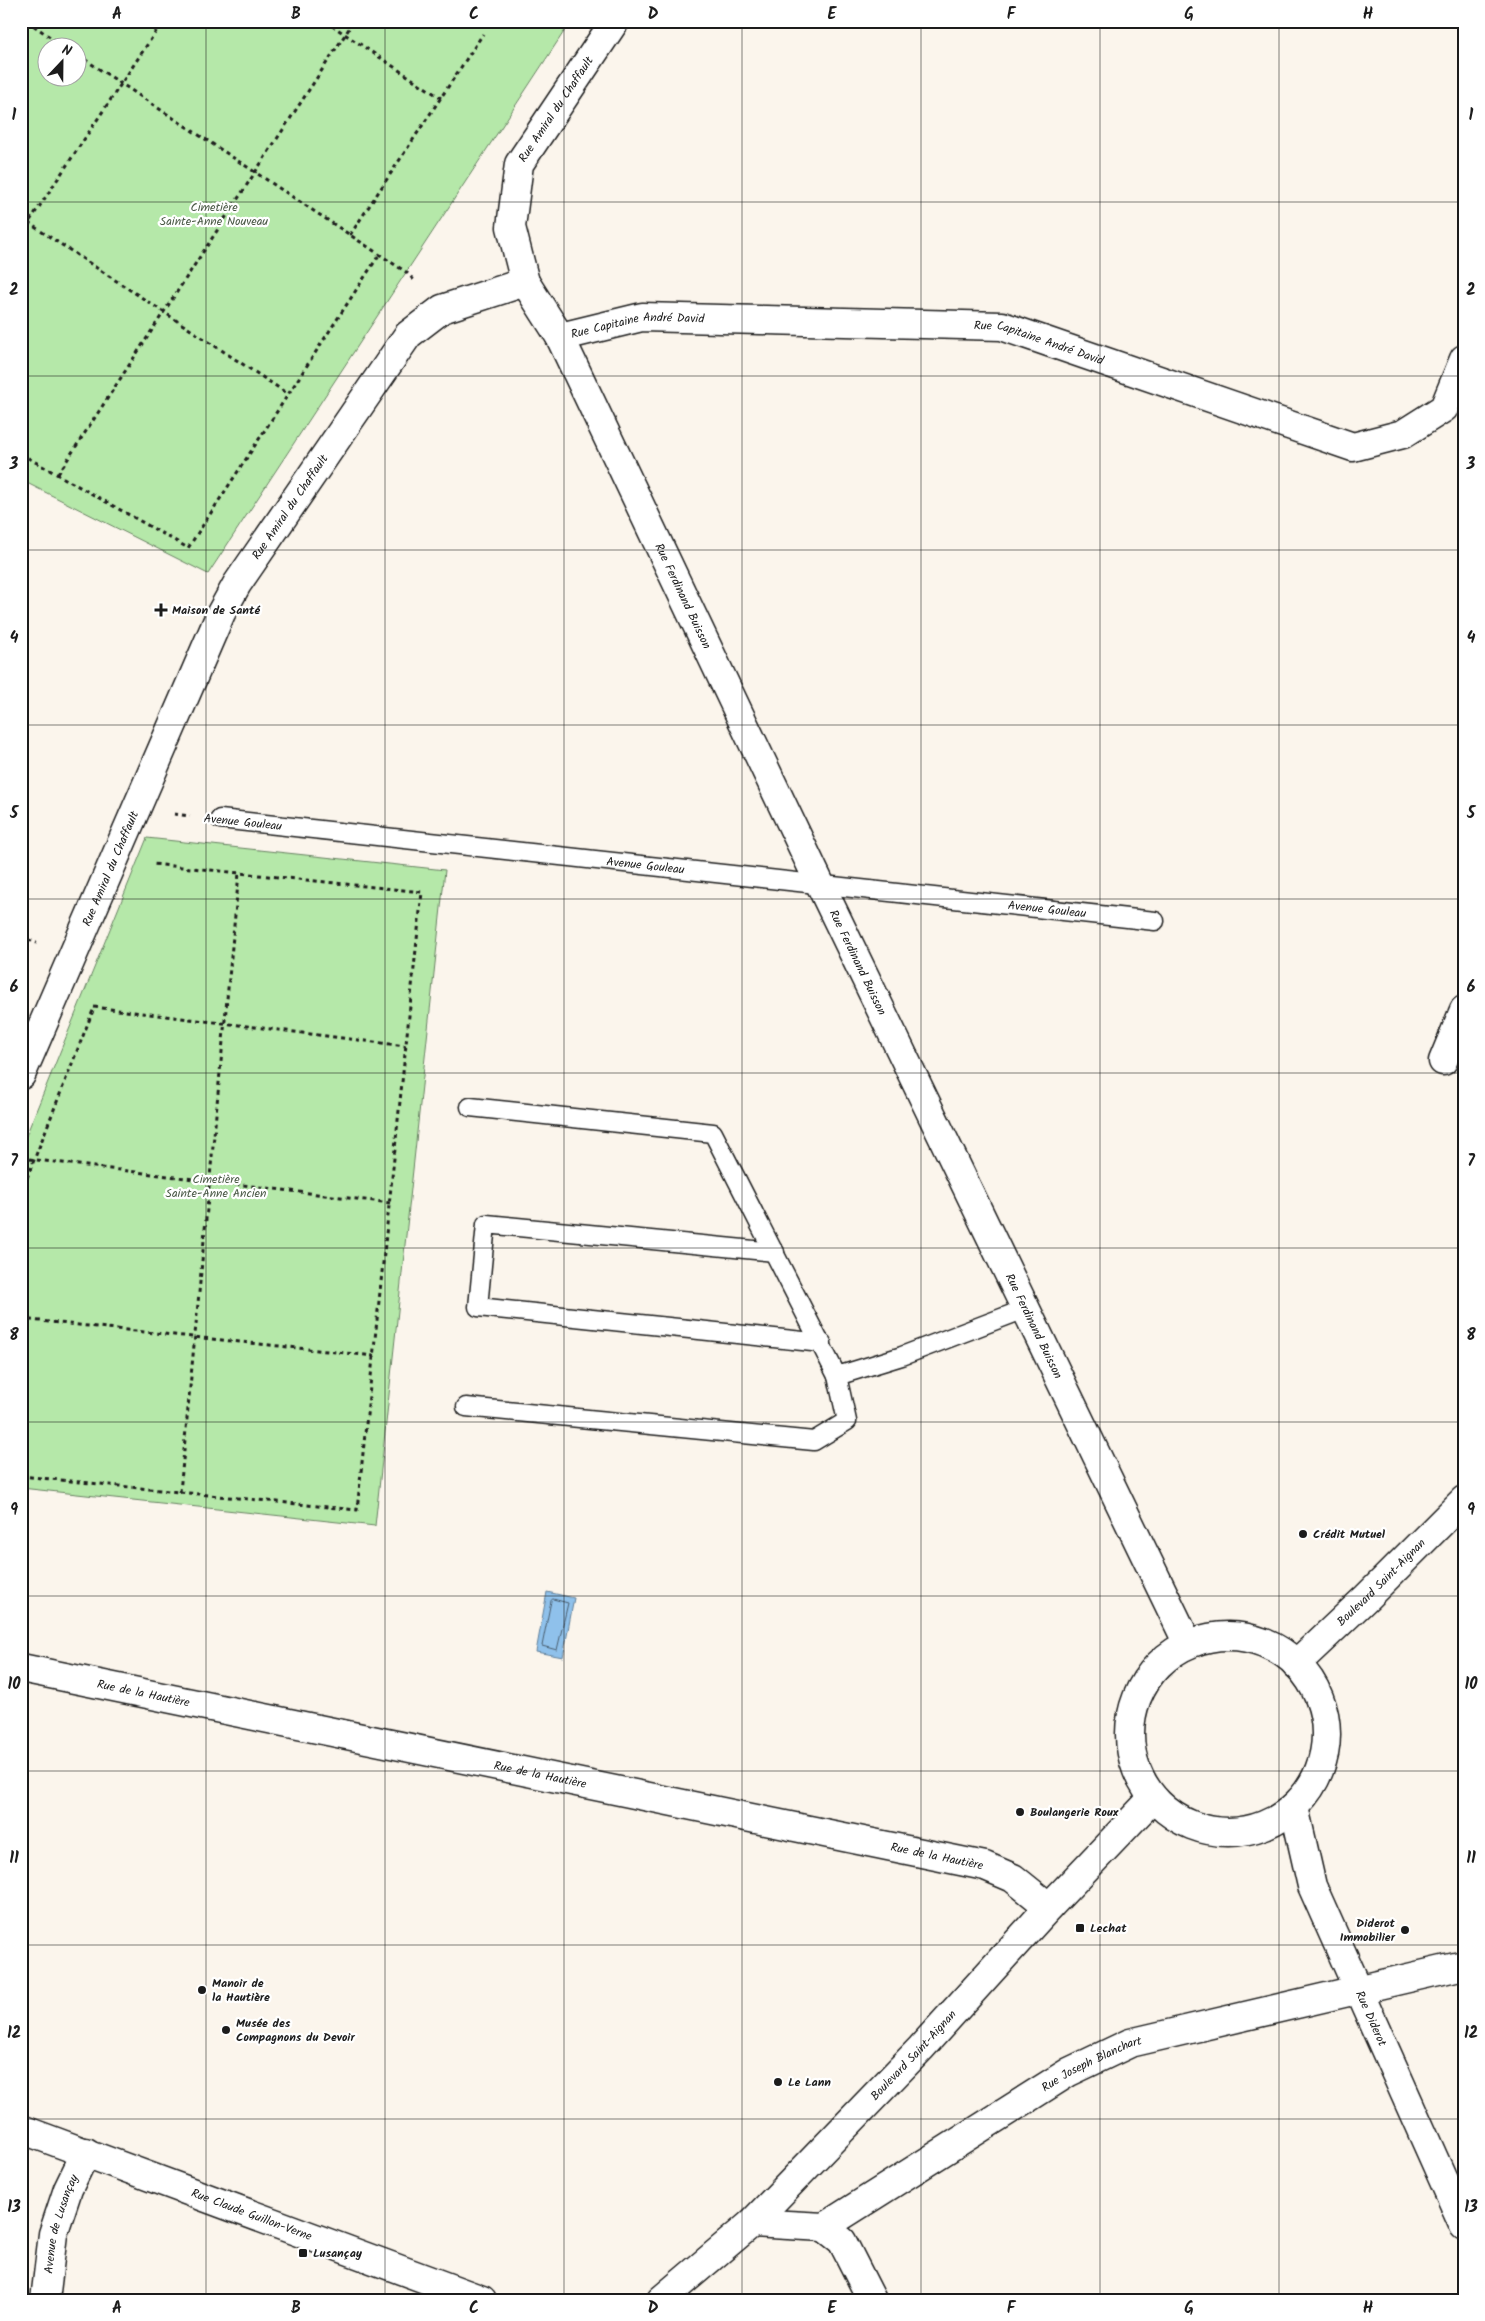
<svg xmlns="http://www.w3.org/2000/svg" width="1485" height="2321" font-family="Kalam,sans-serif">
<rect width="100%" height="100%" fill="#fbf5ec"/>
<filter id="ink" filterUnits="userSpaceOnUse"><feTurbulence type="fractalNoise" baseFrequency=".02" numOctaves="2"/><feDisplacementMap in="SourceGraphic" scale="10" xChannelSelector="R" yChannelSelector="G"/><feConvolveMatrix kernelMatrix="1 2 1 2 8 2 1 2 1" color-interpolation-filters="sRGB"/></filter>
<g filter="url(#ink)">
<!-- green -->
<g fill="#b5e8a9" stroke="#688262" fill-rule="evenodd">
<path d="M 21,21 L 571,21 L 208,574 L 21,480 ZM 48,48 L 78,48 L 78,78 L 48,78 Z"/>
<path d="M 147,838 L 445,870 L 375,1526 L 21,1488 L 21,1148 Z"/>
</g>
<!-- water -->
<path fill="#8fc1eb" stroke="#617f98" d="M 547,1592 L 574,1598 L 563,1657 L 536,1652 Z"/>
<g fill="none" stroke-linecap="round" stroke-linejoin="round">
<!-- shore -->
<path stroke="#4a5e6f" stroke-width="1" d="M 553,1599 L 568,1603 L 557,1650 L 542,1646 L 551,1601 Z"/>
<defs>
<g id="service">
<path id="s1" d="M 220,819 L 1155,921"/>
<path d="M 470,1107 L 713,1133 L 837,1376 L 902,1356 L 1025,1309"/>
<path d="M 775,1252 L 486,1224 L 478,1307 L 822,1343"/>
<path d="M 466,1407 L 814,1441 L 847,1421 L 837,1376"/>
</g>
<g id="minor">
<path id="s2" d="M 525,282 L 560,337 L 820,884 L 1188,1644"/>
<path id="s3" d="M 560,337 L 642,317 L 1002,326 L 1353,447 L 1403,434 L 1444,408 L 1464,359"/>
<path d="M 1443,1061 L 1464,1010"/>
<path id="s4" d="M 21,1075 L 221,613 L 237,584 L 408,335 L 442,309 L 525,282 L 511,227 L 519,164 L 615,21"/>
<circle cx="1228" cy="1734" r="98"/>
<path id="s5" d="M 1296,1664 L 1367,1597 L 1464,1500"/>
<path id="s6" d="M 21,1668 L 985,1866 L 1013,1878 L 1049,1907"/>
<path id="s7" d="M 1294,1807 L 1312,1886 L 1464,2226"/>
<path id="s8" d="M 21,2129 L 482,2300"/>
<path id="s9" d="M 752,2223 L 824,2227 L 1069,2072 L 1130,2043 L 1464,1965"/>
<path d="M 824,2227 L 842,2241 L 872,2300"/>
<path id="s10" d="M 45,2300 L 53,2234 L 68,2189 L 86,2152"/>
<path id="s11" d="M 661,2300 L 752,2223 L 921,2048 L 1049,1907 L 1153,1798"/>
</g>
</defs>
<!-- service casing -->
<use href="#service" stroke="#1c1c1c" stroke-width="21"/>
<!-- minor casing -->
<use href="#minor" stroke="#1c1c1c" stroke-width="31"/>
<!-- path -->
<g stroke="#1c1c1c" stroke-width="3" stroke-dasharray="4 4" stroke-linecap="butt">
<path d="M 27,21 L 66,48"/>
<path d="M 325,21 L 441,98"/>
<path d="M 78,55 L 406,272 L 415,281"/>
<path d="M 21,218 L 288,394"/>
<path d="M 21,234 L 163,21"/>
<path d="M 350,235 L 483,34"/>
<path d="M 21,454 L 188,548 L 379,255"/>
<path d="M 58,474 L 354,21"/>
<path d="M 174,814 L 190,816"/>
<path d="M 21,937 L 37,943"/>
<path d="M 94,1007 L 406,1046"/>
<path d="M 21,1158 L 390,1203"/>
<path d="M 21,1193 L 94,1008"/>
<path d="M 21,1319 L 374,1356"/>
<path d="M 21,1476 L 357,1510 L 422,892 L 153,864"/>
<path d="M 180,1492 L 239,873"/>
</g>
<!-- service -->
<use href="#service" stroke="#fff" stroke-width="18"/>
<!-- minor -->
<use href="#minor" stroke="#fff" stroke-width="28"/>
</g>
</g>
<!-- grid -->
<path fill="none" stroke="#1c1c1c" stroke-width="1" stroke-opacity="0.55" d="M 206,21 L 206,2300M 385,21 L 385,2300M 564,21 L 564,2300M 742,21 L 742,2300M 921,21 L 921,2300M 1100,21 L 1100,2300M 1279,21 L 1279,2300M 21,202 L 1464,202M 21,376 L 1464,376M 21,550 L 1464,550M 21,725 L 1464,725M 21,899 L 1464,899M 21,1073 L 1464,1073M 21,1248 L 1464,1248M 21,1422 L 1464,1422M 21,1596 L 1464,1596M 21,1771 L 1464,1771M 21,1945 L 1464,1945M 21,2119 L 1464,2119"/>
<!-- markers -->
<g fill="#1c1c1c" stroke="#fff" stroke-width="2">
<path d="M158.5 602.5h5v5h5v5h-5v5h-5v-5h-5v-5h5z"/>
<circle cx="1303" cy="1534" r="5"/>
<circle cx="1020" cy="1812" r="5"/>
<rect x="1075" y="1923" width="10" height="10" rx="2.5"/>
<circle cx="1405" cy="1930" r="5"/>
<circle cx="202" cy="1990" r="5"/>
<circle cx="226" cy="2030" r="5"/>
<circle cx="778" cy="2082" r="5"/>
<rect x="298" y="2248" width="10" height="10" rx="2.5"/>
</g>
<g text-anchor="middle" stroke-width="4.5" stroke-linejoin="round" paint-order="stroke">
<!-- street labels -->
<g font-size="12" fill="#1c1c1c" stroke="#fff">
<text dy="4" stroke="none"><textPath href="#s4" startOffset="1155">Rue Amiral du Chaffault</textPath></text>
<text dy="4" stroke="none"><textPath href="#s3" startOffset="79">Rue Capitaine André David</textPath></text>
<text dy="4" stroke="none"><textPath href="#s3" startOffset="484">Rue Capitaine André David</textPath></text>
<text dy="4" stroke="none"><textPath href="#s4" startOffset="630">Rue Amiral du Chaffault</textPath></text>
<text dy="4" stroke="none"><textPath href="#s2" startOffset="352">Rue Ferdinand Buisson</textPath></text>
<text transform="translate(243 822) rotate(6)" y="4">Avenue Gouleau</text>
<text dy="4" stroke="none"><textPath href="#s1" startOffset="428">Avenue Gouleau</textPath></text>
<text dy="4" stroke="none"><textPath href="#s4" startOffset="225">Rue Amiral du Chaffault</textPath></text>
<text dy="4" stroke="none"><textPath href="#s1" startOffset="832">Avenue Gouleau</textPath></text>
<text dy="4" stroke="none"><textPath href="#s2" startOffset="758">Rue Ferdinand Buisson</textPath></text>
<text dy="4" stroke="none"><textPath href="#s2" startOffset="1162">Rue Ferdinand Buisson</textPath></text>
<text dy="4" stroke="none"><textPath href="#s5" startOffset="118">Boulevard Saint-Aignan</textPath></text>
<text dy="4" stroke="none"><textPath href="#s6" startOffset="125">Rue de la Hautière</textPath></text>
<text dy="4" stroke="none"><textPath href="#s6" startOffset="530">Rue de la Hautière</textPath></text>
<text dy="4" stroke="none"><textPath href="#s6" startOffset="935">Rue de la Hautière</textPath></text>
<text dy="4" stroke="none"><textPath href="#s7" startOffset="226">Rue Diderot</textPath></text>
<text dy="4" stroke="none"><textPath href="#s11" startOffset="352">Boulevard Saint-Aignan</textPath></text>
<text dy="4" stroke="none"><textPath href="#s9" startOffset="386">Rue Joseph Blanchart</textPath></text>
<text dy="4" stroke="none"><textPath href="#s8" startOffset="246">Rue Claude Guillon-Verne</textPath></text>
<text dy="4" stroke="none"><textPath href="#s10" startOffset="78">Avenue de Lusançay</textPath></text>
</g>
<!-- park labels -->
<g font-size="12" fill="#4a5946" stroke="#fff">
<text x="214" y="211">Cimetière<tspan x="214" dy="14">Sainte-Anne Nouveau</tspan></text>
<text x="216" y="1183">Cimetière<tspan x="216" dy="14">Sainte-Anne Ancien</tspan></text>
</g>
<!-- poi labels -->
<g font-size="12" font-weight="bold" fill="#1c1c1c" stroke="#fff" text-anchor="start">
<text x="172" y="614">Maison de Santé</text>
<text x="1313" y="1538">Crédit Mutuel</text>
<text x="1030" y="1816">Boulangerie Roux</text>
<text x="1395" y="1927" text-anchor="end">Diderot<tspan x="1395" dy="14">Immobilier</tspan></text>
<text x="1090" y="1932">Lechat</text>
<text x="212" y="1987">Manoir de<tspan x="212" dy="14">la Hautière</tspan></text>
<text x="236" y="2027">Musée des<tspan x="236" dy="14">Compagnons du Devoir</tspan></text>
<text x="788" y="2086">Le Lann</text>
<text x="313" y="2257">Lusançay</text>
</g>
</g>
<!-- margin -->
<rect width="1485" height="2321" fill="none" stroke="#fff" stroke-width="55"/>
<!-- north arrow -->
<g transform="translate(62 62) rotate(22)"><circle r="24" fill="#ffffff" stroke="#a4a4a4"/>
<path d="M0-4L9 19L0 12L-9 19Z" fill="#1c1c1c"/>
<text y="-8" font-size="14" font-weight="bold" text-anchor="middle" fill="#1c1c1c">N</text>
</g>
<rect x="28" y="28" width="1430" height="2266" fill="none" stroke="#1c1c1c" stroke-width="2"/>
<g font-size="16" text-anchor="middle" font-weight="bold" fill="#1c1c1c">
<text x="117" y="19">A</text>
<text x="296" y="19">B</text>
<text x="474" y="19">C</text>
<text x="653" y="19">D</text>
<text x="832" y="19">E</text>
<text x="1011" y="19">F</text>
<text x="1189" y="19">G</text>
<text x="1368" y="19">H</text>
<text x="14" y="120">1</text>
<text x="1471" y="120">1</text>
<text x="14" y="295">2</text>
<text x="1471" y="295">2</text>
<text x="14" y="469">3</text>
<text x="1471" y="469">3</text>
<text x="14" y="643">4</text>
<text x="1471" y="643">4</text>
<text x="14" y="818">5</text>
<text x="1471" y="818">5</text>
<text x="14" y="992">6</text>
<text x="1471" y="992">6</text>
<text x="14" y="1166">7</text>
<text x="1471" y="1166">7</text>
<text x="14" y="1340">8</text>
<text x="1471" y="1340">8</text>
<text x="14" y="1515">9</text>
<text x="1471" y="1515">9</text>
<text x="14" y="1689">10</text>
<text x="1471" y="1689">10</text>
<text x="14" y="1863">11</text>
<text x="1471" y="1863">11</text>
<text x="14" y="2038">12</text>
<text x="1471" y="2038">12</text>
<text x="14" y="2212">13</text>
<text x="1471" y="2212">13</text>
<text x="117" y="2313">A</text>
<text x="296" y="2313">B</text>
<text x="474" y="2313">C</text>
<text x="653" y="2313">D</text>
<text x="832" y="2313">E</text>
<text x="1011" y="2313">F</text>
<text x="1189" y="2313">G</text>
<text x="1368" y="2313">H</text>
</g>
</svg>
